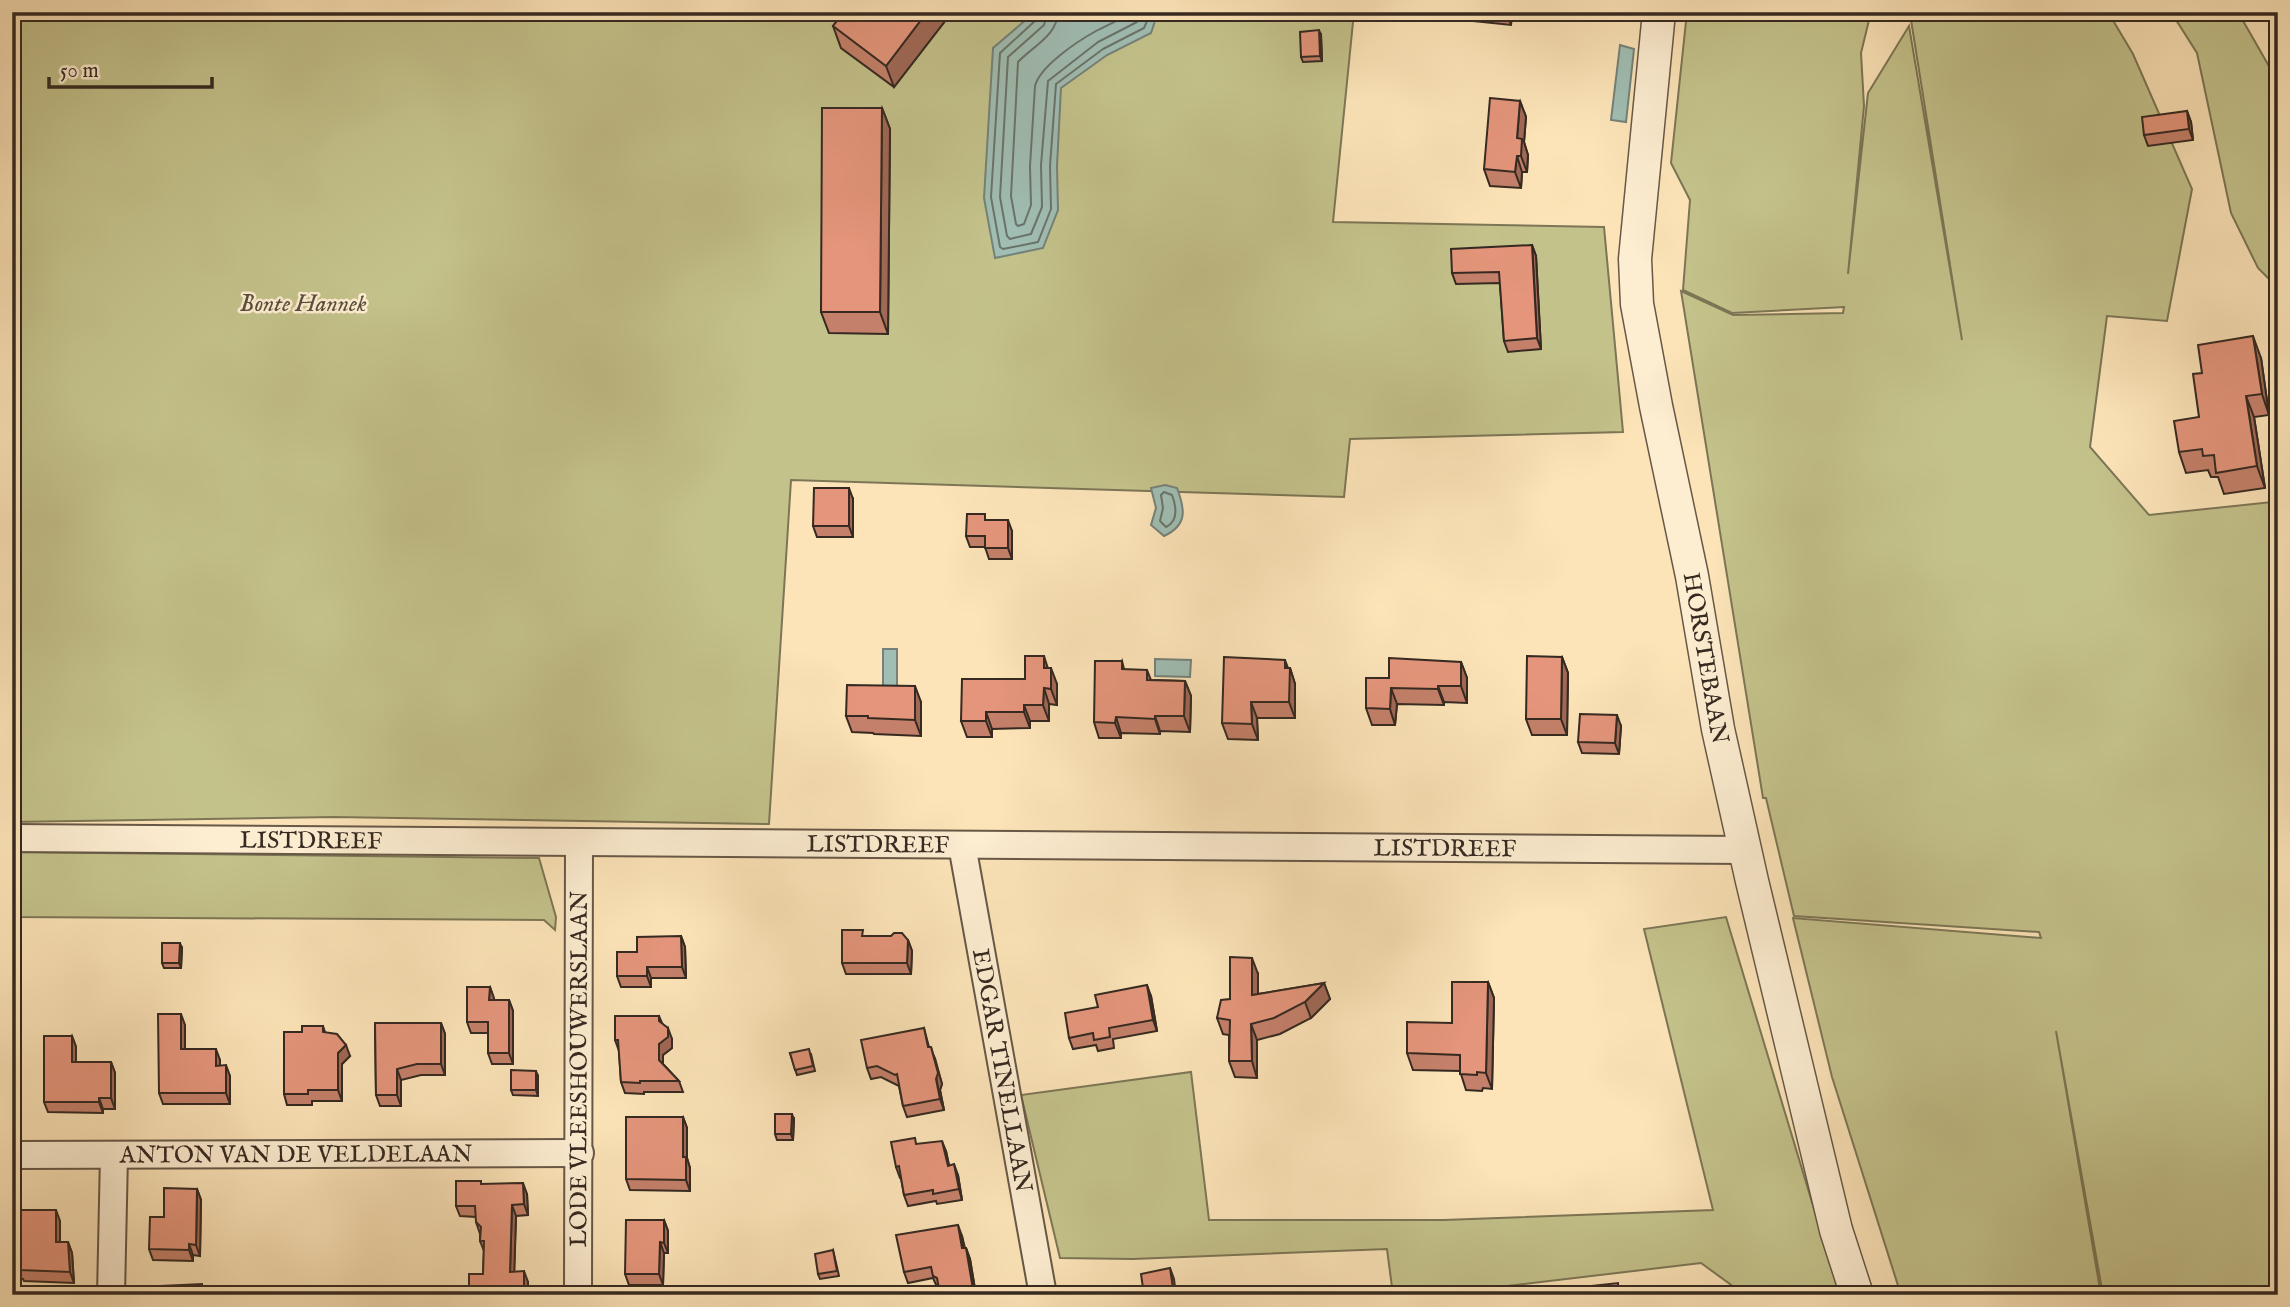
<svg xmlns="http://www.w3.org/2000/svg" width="2290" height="1307" font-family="'IM FELL English',serif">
<rect width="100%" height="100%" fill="#fce4b8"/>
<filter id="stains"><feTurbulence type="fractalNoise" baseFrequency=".00286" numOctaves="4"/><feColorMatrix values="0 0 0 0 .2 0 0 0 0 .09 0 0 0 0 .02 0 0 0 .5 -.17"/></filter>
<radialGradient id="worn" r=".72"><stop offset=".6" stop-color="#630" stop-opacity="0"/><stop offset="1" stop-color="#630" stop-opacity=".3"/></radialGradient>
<!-- green -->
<g fill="#c4c28b" stroke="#7c7656" stroke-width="2">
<path d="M 12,12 L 1354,12 L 1333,222 L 1604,227 L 1623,432 L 1350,439 L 1344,497 L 791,480 L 769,824 L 334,817 L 12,822 Z"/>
<path d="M 1687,12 L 1871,12 L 1861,53 L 1864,106 L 1848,274 L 1868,93 L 1909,26 L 1962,340 L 1911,20 L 1928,12 L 2108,12 L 2133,54 L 2192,189 L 2167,321 L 2107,316 L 2090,447 L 2149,515 L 2272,502 L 2278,509 L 2278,1295 L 2103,1295 L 2056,1031 L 2101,1295 L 1901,1295 L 1832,1077 L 1793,918 L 2041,938 L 2039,932 L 1794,916 L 1766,798 L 1763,798 L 1681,291 L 1733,315 L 1843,313 L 1844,307 L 1732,313 L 1683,290 L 1690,200 L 1671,163 Z"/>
<path d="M 2171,12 L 2238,12 L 2270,68 L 2278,89 L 2278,288 L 2258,268 L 2231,213 L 2197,53 Z"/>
<path d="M 12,852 L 539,858 L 556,917 L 555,930 L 544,920 L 12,917 Z"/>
<path d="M 1726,917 L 1840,1295 L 1745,1295 L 1701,1263 L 1449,1293 L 1449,1295 L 1393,1295 L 1387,1249 L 1133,1259 L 1060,1258 L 1021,1095 L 1191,1072 L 1209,1220 L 1444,1220 L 1713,1210 L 1644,929 Z"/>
</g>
<!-- water -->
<g fill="#a0beb4" stroke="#758279" stroke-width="2">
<path d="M 1035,12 L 1158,12 L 1151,33 L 1107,55 L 1061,88 L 1057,166 L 1058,210 L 1043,248 L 995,258 L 984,198 L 993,48 Z"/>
<path d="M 1620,45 L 1634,49 L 1626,122 L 1611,120 Z"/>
<path d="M 1165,485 L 1177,488 C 1185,509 1188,525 1164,536 L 1151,525 L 1156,508 L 1151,488 Z"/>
<rect x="883" y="649" width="14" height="38"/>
<path d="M 1155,659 L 1191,660 L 1190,677 L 1155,676 Z"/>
</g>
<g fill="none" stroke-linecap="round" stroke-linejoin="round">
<!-- shore -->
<g stroke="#6a746a" stroke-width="2">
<path d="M 1039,12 L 1036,20 L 1000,53 L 991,197 L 1000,247 L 1003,249 L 1038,242 L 1051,209 L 1050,166 L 1056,84 L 1103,49 L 1144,28 L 1151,12"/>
<path d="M 1048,12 L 1044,25 L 1008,57 L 1000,197 L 1007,236 L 1010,239 L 1031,234 L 1042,207 L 1041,165 L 1048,81 L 1098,42 L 1137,22 L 1141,12"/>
<path d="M 1058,12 C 1057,36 1033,46 1018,62 L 1011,196 L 1016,224 L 1018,226 L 1024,224 L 1031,205 L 1030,166 L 1035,86 C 1040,66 1078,41 1096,31 C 1107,25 1121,20 1130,12"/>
<path d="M 1164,492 L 1172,495 C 1176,506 1179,521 1166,527 L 1160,521 L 1163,508 L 1161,495 Z"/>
</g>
<defs>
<g id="minor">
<path id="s1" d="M 12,838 L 1745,850"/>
<path id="s2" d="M 962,845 L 1043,1295"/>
<path id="s3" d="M 12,1155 L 580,1153"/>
<path d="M 111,1295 L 114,1155"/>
<path id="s4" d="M 578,1295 L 579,843"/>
</g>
<g id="tertiary">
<path id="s5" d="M 1659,12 L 1635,259 L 1637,304 L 1656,406 L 1692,576 L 1718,729 L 1752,881 L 1836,1230 L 1857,1295"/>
</g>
</defs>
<!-- minor casing -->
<use href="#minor" stroke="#675847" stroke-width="30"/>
<!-- tertiary casing -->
<use href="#tertiary" stroke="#675847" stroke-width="35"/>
<!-- minor -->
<use href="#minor" stroke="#fdedd1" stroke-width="26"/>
<!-- tertiary -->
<use href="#tertiary" stroke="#fdedd1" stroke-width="32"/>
</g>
<!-- wall -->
<g fill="#c4806a" stroke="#352921" stroke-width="2">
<path d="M 844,12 L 952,12 L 894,87 L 841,48 L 833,26 Z"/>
<path d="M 1452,12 L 1512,12 L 1511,25 L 1454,19 Z"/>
<path d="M 1321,35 L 1322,61 L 1303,62 L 1301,57 Z"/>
<path d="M 1520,101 L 1526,117 L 1524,142 L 1528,155 L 1527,172 L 1522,172 L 1521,188 L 1490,186 L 1484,169 Z"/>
<path d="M 882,108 L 890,129 L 888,334 L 829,333 L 821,312 Z"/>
<path d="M 2187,111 L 2191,122 L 2193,140 L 2148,146 L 2144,135 Z"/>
<path d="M 1532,245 L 1536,256 L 1541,349 L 1508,352 L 1504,341 L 1500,283 L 1456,284 L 1452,273 Z"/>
<path d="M 2261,358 L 2269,415 L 2254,417 L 2265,488 L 2224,494 L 2218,477 L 2211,477 L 2208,470 L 2186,473 L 2179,452 L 2199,417 L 2202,373 Z"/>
<path d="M 853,499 L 853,537 L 817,537 L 813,526 Z"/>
<path d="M 987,520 L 1012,531 L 1012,559 L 989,559 L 985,547 L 970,547 L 966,536 Z"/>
<path d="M 1562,657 L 1568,673 L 1567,735 L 1532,735 L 1526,719 Z"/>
<path d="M 1122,661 L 1124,669 L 1151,680 L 1185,681 L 1191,696 L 1190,732 L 1160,731 L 1160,734 L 1121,733 L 1121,738 L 1099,738 L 1094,722 Z"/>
<path d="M 1461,662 L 1467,678 L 1467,703 L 1444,702 L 1444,705 L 1397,704 L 1395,725 L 1372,725 L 1366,708 L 1389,678 Z"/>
<path d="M 1048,668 L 1057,684 L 1057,705 L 1049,704 L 1049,721 L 1030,721 L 1030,728 L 992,729 L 992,737 L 967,737 L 961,721 L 1025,679 Z"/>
<path d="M 1288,668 L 1290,668 L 1295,684 L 1295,718 L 1257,718 L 1258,740 L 1228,739 L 1222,723 Z"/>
<path d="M 921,702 L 921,736 L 874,734 L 873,733 L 852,732 L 846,716 Z"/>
<path d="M 1621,726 L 1619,754 L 1582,753 L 1578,742 Z"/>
<path d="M 12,915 L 15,923 L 17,955 L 12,955 Z"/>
<path d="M 681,936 L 685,947 L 686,978 L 651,978 L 651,987 L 621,987 L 617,976 L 637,952 Z"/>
<path d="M 865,936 L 891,936 L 908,940 L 912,951 L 911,974 L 846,974 L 842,963 Z"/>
<path d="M 182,948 L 181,968 L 164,968 L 162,963 Z"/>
<path d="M 1258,974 L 1258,994 L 1324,983 L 1330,999 L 1311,1018 L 1280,1034 L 1257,1040 L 1257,1078 L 1235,1077 L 1229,1061 L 1229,1035 L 1223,1034 L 1217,1018 L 1230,999 Z"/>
<path d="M 1488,982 L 1494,998 L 1492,1089 L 1483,1088 L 1482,1091 L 1466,1090 L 1460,1071 L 1413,1070 L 1407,1053 L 1452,1023 Z"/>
<path d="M 490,987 L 494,1000 L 509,1000 L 513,1011 L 513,1064 L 492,1064 L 488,1053 L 488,1033 L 471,1033 L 467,1022 Z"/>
<path d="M 1151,996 L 1157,1031 L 1113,1039 L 1114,1048 L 1098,1051 L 1096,1045 L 1073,1049 L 1069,1038 Z"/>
<path d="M 659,1016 L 662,1023 L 672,1039 L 672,1048 L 663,1055 L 663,1064 L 679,1081 L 683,1092 L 644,1092 L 644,1094 L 625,1093 L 621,1082 L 619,1051 L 615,1040 Z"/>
<path d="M 375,1023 L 441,1023 L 445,1034 L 445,1075 L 421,1075 L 401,1080 L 401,1106 L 380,1106 L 376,1095 Z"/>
<path d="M 185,1025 L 185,1049 L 220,1060 L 220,1066 L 230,1076 L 230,1104 L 163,1104 L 159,1093 Z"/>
<path d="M 323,1026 L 325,1032 L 350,1056 L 342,1064 L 342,1101 L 312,1101 L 312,1105 L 287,1105 L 284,1094 L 302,1032 Z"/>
<path d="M 924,1028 L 929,1047 L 935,1058 L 942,1084 L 940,1090 L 944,1110 L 907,1117 L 903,1106 L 899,1086 L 881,1077 L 871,1079 L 867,1068 Z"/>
<path d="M 72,1036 L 76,1047 L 76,1062 L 111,1062 L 115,1073 L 115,1109 L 103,1109 L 103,1113 L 48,1112 L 44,1102 Z"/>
<path d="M 790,1053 L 811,1054 L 815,1071 L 797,1075 Z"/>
<path d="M 538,1076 L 538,1096 L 513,1095 L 511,1090 Z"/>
<path d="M 683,1117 L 687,1128 L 687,1158 L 690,1168 L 690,1191 L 630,1190 L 626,1179 Z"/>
<path d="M 794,1119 L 793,1140 L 777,1140 L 775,1134 Z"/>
<path d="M 918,1144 L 946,1151 L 949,1165 L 958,1175 L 962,1200 L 937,1204 L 936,1201 L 908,1206 L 904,1195 L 901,1178 L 900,1178 L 896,1167 Z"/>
<path d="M 482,1184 L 527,1194 L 528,1215 L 516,1216 L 514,1272 L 528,1282 L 528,1295 L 469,1295 L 483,1274 L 484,1251 L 480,1241 L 480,1234 L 476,1222 L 476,1217 L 460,1216 L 456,1206 Z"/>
<path d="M 197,1189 L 201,1200 L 200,1256 L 193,1255 L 193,1261 L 153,1260 L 149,1249 L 164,1217 Z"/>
<path d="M 12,1210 L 60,1221 L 60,1242 L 68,1242 L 72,1253 L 74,1283 L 24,1281 L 23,1279 L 21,1279 L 17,1268 L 17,1255 L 12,1255 Z"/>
<path d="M 664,1220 L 668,1231 L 668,1253 L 664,1253 L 663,1285 L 629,1285 L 625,1274 Z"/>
<path d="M 962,1236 L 965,1248 L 966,1248 L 970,1259 L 976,1295 L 940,1295 L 938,1288 L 937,1287 L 933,1278 L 908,1283 L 904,1272 Z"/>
<path d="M 833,1250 L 839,1276 L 820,1279 L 818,1274 Z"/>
</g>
<!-- shaded-wall -->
<g fill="#a06856" stroke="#352921" stroke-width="2">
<path d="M 927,12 L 952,12 L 894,87 L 886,66 Z"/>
<path d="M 1506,12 L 1512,12 L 1511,25 Z"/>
<path d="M 1319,30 L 1321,35 L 1322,61 L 1320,56 Z"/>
<path d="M 1520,101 L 1526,117 L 1524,142 L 1528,155 L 1527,172 L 1521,156 L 1517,138 Z"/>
<path d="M 882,108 L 890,129 L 888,334 L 880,312 Z"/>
<path d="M 2187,111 L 2191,122 L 2193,140 L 2189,129 Z"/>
<path d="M 1517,156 L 1522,172 L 1521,188 L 1515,172 Z"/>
<path d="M 1532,245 L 1536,256 L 1541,349 L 1537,338 Z"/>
<path d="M 2253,336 L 2261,358 L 2269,415 L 2262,394 Z"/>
<path d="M 2246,396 L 2254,417 L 2265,488 L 2257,466 Z"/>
<path d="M 849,488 L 853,499 L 853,537 L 849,526 Z"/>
<path d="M 1008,520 L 1012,531 L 1012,559 L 1008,548 Z"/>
<path d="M 1044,656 L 1049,672 L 1044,668 Z"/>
<path d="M 1562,657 L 1568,673 L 1567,735 L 1561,719 Z"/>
<path d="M 1285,660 L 1290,673 L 1290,668 L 1295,684 L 1295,718 L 1289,702 Z"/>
<path d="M 1461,662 L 1467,678 L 1467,703 L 1461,686 Z"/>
<path d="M 1051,668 L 1057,684 L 1057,705 L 1051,689 Z"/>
<path d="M 1147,670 L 1153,685 L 1147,680 Z"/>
<path d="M 1185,681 L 1191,696 L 1190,732 L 1184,716 Z"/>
<path d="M 915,686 L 921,702 L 921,736 L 915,720 Z"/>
<path d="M 1438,686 L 1444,702 L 1444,705 L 1438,689 Z"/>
<path d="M 1044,688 L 1049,704 L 1049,721 L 1043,705 Z"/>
<path d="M 1391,688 L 1397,704 L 1395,725 L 1390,709 Z"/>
<path d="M 1251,702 L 1257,718 L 1258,740 L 1252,724 Z"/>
<path d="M 1024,705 L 1030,721 L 1030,728 L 1024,712 Z"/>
<path d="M 986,712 L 992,729 L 992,737 L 986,721 Z"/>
<path d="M 1617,715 L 1621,726 L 1619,754 L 1615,743 Z"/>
<path d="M 1155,716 L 1160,731 L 1160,734 L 1155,719 Z"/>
<path d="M 1116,717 L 1121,733 L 1121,738 L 1115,723 Z"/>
<path d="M 12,915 L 15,923 L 17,955 L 13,944 Z"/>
<path d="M 681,936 L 685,947 L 686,978 L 682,967 Z"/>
<path d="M 908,940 L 912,951 L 911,974 L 907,963 Z"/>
<path d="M 180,943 L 182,948 L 181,968 L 179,963 Z"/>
<path d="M 1252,958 L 1258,974 L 1258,1011 L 1252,995 Z"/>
<path d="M 647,967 L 651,978 L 651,987 L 647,976 Z"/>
<path d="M 1488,982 L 1494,998 L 1492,1089 L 1486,1073 Z"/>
<path d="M 1324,983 L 1330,999 L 1311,1018 L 1305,1002 Z"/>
<path d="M 1147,985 L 1151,996 L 1157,1031 L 1153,1020 Z"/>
<path d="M 490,987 L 494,998 L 493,1011 L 489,1000 Z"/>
<path d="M 509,1000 L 513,1011 L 513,1064 L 509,1053 Z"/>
<path d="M 181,1014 L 185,1025 L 185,1060 L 181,1049 Z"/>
<path d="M 441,1023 L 445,1034 L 445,1075 L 441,1064 Z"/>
<path d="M 1251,1024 L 1257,1040 L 1257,1078 L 1252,1061 Z"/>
<path d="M 668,1028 L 672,1039 L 672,1048 L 663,1055 L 663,1071 L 659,1060 L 659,1044 Z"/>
<path d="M 72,1036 L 76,1047 L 76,1073 L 72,1062 Z"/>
<path d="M 346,1045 L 350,1056 L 342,1064 L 342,1101 L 338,1090 L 338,1053 Z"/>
<path d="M 931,1047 L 942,1084 L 940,1090 L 944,1110 L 940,1099 Z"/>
<path d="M 216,1049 L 220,1060 L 220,1076 L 216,1066 Z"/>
<path d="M 111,1062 L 115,1073 L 115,1109 L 111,1098 Z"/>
<path d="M 226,1065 L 230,1076 L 230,1104 L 226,1093 Z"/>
<path d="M 397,1069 L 401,1080 L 401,1106 L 397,1095 Z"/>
<path d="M 536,1071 L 538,1076 L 538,1096 L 536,1090 Z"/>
<path d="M 99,1098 L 103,1109 L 103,1113 L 99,1102 Z"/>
<path d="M 792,1114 L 794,1119 L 793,1140 L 791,1134 Z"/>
<path d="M 683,1117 L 687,1128 L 687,1158 L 690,1168 L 690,1191 L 686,1180 L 683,1157 Z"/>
<path d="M 942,1141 L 946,1151 L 951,1176 L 948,1166 Z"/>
<path d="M 954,1164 L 958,1175 L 962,1200 L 959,1189 Z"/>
<path d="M 523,1183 L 527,1194 L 528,1215 L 524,1204 Z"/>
<path d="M 197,1189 L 201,1200 L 200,1256 L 196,1245 Z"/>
<path d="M 512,1205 L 516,1216 L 514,1282 L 510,1272 Z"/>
<path d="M 56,1210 L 60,1221 L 60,1253 L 56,1242 Z"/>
<path d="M 664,1220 L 668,1231 L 668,1253 L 664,1243 Z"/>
<path d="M 958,1225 L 962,1236 L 966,1259 L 962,1248 Z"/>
<path d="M 68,1242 L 72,1253 L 74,1283 L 70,1272 Z"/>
<path d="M 660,1242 L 664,1253 L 663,1285 L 659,1274 Z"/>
<path d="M 189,1244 L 193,1255 L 193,1261 L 189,1250 Z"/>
<path d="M 966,1248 L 970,1259 L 976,1295 L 974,1295 Z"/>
<path d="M 1170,1268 L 1174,1279 L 1176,1295 L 1174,1295 Z"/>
<path d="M 524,1271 L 528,1282 L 528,1295 L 524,1295 Z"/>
</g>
<!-- building -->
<g fill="#e4957b" stroke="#352921" stroke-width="2">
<path d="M 844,12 L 927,12 L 886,66 L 833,26 Z"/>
<path d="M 1319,30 L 1320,56 L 1301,57 L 1300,32 Z"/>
<path d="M 1490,98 L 1520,101 L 1517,138 L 1522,139 L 1521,156 L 1517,156 L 1515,172 L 1484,169 Z"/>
<path d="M 822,108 L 882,108 L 880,312 L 821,312 Z"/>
<path d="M 2187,111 L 2189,129 L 2144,135 L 2142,117 Z"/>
<path d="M 1532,245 L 1537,338 L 1504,341 L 1499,272 L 1452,273 L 1451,249 Z"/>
<path d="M 2253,336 L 2262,394 L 2246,396 L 2257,466 L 2216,473 L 2214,455 L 2203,456 L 2202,449 L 2179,452 L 2174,421 L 2199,417 L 2193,374 L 2202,373 L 2198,345 Z"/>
<path d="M 814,488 L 849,488 L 849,526 L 813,526 Z"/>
<path d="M 967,514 L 985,514 L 985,520 L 1008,520 L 1008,548 L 985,548 L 985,536 L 966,536 Z"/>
<path d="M 1025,656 L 1044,656 L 1044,668 L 1051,668 L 1051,689 L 1044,688 L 1043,705 L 1024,705 L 1024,712 L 986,712 L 986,721 L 961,721 L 962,679 L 1025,679 Z"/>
<path d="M 1527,656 L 1562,657 L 1561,719 L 1526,719 Z"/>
<path d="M 1224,657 L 1285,660 L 1285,668 L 1290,668 L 1289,702 L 1251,702 L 1252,724 L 1222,723 Z"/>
<path d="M 1389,658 L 1461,662 L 1461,686 L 1438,686 L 1438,689 L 1391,688 L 1390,709 L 1366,708 L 1366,678 L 1389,678 Z"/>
<path d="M 1095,661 L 1122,661 L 1122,669 L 1147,670 L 1147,680 L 1185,681 L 1184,716 L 1155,716 L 1155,719 L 1116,717 L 1115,723 L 1094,722 Z"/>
<path d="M 847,685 L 915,686 L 915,720 L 868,718 L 868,716 L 846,716 Z"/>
<path d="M 1580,714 L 1617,715 L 1615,743 L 1578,742 Z"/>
<path d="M 842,930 L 863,930 L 862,936 L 891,936 L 894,933 L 902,933 L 908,940 L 907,963 L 842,963 Z"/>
<path d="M 681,936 L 682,967 L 647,967 L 647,976 L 617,976 L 617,952 L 637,952 L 637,937 Z"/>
<path d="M 162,943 L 180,943 L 179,963 L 162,963 Z"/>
<path d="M 1230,957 L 1252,958 L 1252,995 L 1324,983 L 1305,1002 L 1274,1018 L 1251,1024 L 1252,1061 L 1229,1061 L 1230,1020 L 1217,1018 L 1221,1000 L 1230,999 Z"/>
<path d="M 1452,982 L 1488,982 L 1486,1073 L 1477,1072 L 1477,1075 L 1460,1074 L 1460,1055 L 1407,1053 L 1407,1022 L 1452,1023 Z"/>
<path d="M 1147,985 L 1153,1020 L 1109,1028 L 1110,1037 L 1094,1040 L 1093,1033 L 1069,1038 L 1065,1013 L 1098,1007 L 1095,995 Z"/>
<path d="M 467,987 L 490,987 L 489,1000 L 509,1000 L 509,1053 L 488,1053 L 488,1022 L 467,1022 Z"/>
<path d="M 158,1014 L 181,1014 L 181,1049 L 216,1049 L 216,1066 L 226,1065 L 226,1093 L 159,1093 Z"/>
<path d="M 615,1016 L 659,1016 L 659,1021 L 668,1028 L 668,1037 L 659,1044 L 659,1060 L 679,1081 L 640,1081 L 640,1083 L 621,1082 L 618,1040 L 615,1040 Z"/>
<path d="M 375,1023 L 441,1023 L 441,1064 L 417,1064 L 397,1069 L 397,1095 L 376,1095 Z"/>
<path d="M 302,1026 L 323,1026 L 323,1032 L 337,1034 L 346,1045 L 338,1053 L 338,1090 L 308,1090 L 308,1094 L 284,1094 L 284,1032 L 302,1032 Z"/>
<path d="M 924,1028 L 928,1047 L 931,1047 L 938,1073 L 936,1079 L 940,1099 L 903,1106 L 897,1074 L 895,1075 L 877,1066 L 867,1068 L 861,1040 Z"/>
<path d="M 44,1036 L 72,1036 L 72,1062 L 111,1062 L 111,1098 L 99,1098 L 99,1102 L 44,1102 Z"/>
<path d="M 809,1049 L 813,1066 L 795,1070 L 790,1053 Z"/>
<path d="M 511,1070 L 536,1071 L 536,1090 L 511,1090 Z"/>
<path d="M 775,1114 L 792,1114 L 791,1134 L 775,1134 Z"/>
<path d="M 626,1117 L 683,1117 L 683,1157 L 686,1157 L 686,1180 L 626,1179 Z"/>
<path d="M 915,1138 L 916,1144 L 942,1141 L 948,1166 L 954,1164 L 959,1189 L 933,1194 L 933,1190 L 904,1195 L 899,1166 L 896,1167 L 891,1142 Z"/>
<path d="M 456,1181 L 481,1181 L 481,1184 L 523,1183 L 524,1204 L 512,1205 L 510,1272 L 524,1271 L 524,1295 L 469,1295 L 469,1274 L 483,1274 L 484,1241 L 480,1241 L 481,1227 L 476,1222 L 475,1206 L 456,1206 Z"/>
<path d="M 164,1188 L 197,1189 L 196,1245 L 189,1244 L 189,1250 L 149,1249 L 150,1217 L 164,1217 Z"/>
<path d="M 12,1210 L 56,1210 L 56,1242 L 68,1242 L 70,1272 L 20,1270 L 20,1268 L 17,1268 L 17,1244 L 12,1244 Z"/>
<path d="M 626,1220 L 664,1220 L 664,1243 L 660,1242 L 659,1274 L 625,1274 Z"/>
<path d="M 958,1225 L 962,1248 L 966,1248 L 974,1295 L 940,1295 L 937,1278 L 933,1276 L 931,1267 L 904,1272 L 896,1235 Z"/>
<path d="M 833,1250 L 837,1271 L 818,1274 L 815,1254 Z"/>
<path d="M 1170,1268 L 1174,1295 L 1144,1295 L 1141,1274 Z"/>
<path d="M 1618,1283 L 1618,1288 L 1634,1287 L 1636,1295 L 1575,1295 L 1574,1288 Z"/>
<path d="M 202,1284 L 202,1295 L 161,1295 L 161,1286 Z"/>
</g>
<g text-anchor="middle" stroke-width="5" stroke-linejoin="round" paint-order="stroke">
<!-- park labels -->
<g font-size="24" font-style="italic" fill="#594f3c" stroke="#fdedd1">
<text x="303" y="311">Bonte Hannek</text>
</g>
<!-- street labels -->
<g font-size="24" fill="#352921" stroke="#fdedd1">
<text dy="8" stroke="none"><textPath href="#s5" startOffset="654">HORSTEBAAN</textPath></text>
<text dy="8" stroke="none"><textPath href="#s1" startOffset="299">LISTDREEF</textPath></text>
<text dy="8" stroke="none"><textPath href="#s1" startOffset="866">LISTDREEF</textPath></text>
<text dy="8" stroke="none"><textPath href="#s1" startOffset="1433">LISTDREEF</textPath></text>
<text dy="8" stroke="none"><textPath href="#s4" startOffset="226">LODE VLEESHOUWERSLAAN</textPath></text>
<text dy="8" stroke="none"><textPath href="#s2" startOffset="229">EDGAR TINELLAAN</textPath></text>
<text dy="8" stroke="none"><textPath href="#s3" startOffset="284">ANTON VAN DE VELDELAAN</textPath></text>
</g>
</g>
<!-- margin -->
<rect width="2290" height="1307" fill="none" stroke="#fce4b8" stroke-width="42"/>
<rect x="14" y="14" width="2262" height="1279" fill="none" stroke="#352921" stroke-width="3.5"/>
<rect x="21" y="21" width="2248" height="1265" fill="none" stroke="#352921" stroke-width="2"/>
<!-- scale -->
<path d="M49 77v10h163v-10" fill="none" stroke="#352921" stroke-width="3.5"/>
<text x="60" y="77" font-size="21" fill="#352921" stroke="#fdedd1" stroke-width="5" paint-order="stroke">50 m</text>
<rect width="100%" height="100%" filter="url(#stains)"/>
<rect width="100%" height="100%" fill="url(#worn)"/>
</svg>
